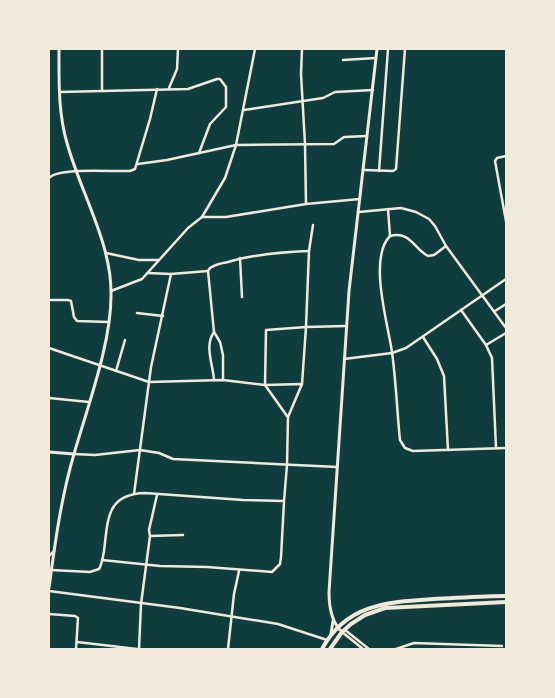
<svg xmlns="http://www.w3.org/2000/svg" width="555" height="698" font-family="'Work Sans',sans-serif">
<rect width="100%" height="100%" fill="#0f3d3e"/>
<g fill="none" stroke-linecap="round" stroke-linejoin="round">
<!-- minor -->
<g stroke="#f1e9da" stroke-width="2.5">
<path d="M 102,49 L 102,91"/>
<path d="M 302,49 L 301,74 L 305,144 L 306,204"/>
<path d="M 343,60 L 376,58"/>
<path d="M 169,88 L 177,69 L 178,49"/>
<path d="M 60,92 L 188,89 L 217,79 L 220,79 L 226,87 L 226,107 L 210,124 L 199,153"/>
<path d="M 244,110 L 323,98 L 335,92 L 373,90"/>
<path d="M 506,156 L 497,158 L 495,161 L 506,221"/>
<path d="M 138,164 L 167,160 L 236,145 L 334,144 L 344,137 L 367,136"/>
<path d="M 364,170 L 393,171 L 396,169 L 405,49"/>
<path d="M 379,171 L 388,49"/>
<path d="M 49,178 C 59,167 113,172 130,171 L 135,169 L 150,119 L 157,89"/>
<path d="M 388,209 L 390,236"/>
<path d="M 359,212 L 401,208 L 416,212 L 429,219 L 435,226 L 446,246 L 506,328"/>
<path d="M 202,217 L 225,178 L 236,145 L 255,49"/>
<path d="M 446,246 L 434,255 L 428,256 C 413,248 411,231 390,236 C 368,258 388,324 392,352 C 396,381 397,411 400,440 L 405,448 L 413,451 L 506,448"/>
<path d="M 106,253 L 139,260 L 158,260"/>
<path d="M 240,258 L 242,297"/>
<path d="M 171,274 L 208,271"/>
<path d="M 111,291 L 142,279 L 188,228 L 202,217 L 226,217 L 306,204 L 360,199"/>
<path d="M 49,300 L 68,300 L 71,301 L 74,317 L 77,321 L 109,322"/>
<path d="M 461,310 L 486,345 L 492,358 L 496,448"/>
<path d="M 495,311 L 506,304"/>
<path d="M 137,313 L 163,316"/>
<path d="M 423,337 L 437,359 L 444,376 L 448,450"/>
<path d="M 486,345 L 506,333"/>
<path d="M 49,348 L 149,382 L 223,380 L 265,385 L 302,384 L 288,417 L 287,465 L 284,501 L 243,500 L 145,493 C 106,494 108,520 104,551 C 103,557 102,564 99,569 L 90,572 L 51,570"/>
<path d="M 344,359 L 392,353 L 406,348 L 506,279"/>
<path d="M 116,371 L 125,340"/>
<path d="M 214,380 C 213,364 204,346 214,332"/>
<path d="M 223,380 L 223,355 L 220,342 L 214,332 L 208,271 L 210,268 C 215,264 222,263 228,262 C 255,254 282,252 309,251"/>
<path d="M 302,384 L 306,327 L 309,251 L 313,225"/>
<path d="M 49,398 L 89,402"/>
<path d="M 287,416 L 265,385 L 266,330 L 306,327 L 346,326"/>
<path d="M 74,454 L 95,455 L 140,450 L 159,453 L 173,459 L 337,467"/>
<path d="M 134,494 L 151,367 L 171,274 L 148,273"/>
<path d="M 150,536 L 183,535"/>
<path d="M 49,556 L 54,551"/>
<path d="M 102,560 L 160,566 L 207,567 L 272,572 L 280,564 L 281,557 L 284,502"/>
<path d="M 49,591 L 180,608 L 278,624 L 327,640"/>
<path d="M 49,614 L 75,616 L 78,618 L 76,649"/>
<path d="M 345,630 L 369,649"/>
<path d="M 342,632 L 363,649"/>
<path d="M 77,642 L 137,649"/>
<path d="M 139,649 L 141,604 L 150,536 L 149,530 L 157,495"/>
<path d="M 228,649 L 234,594 L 239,571"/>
<path d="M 396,649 L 414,643 L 502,646"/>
</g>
<!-- tertiary -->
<g stroke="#f1e9da" stroke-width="3">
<path d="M 49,452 L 74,454 C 88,405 112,342 111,292 C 111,242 80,191 67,143 C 58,112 59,80 59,49"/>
<path d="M 49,588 C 55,543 61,498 74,454"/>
<path d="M 342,632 C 331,622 329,606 329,592 L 349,291 L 377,49"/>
<path d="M 331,634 L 333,621"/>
</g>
<!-- primary -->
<g stroke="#f1e9da" stroke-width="4">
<path d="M 322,649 C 346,604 387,602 433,599 C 457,598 482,596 506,596"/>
<path d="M 330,649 L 342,632 L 351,624 L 365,615 L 385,608 L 506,602"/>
</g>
</g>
<!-- border -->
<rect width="555" height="698" fill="none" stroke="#f1e9da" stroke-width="100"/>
</svg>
